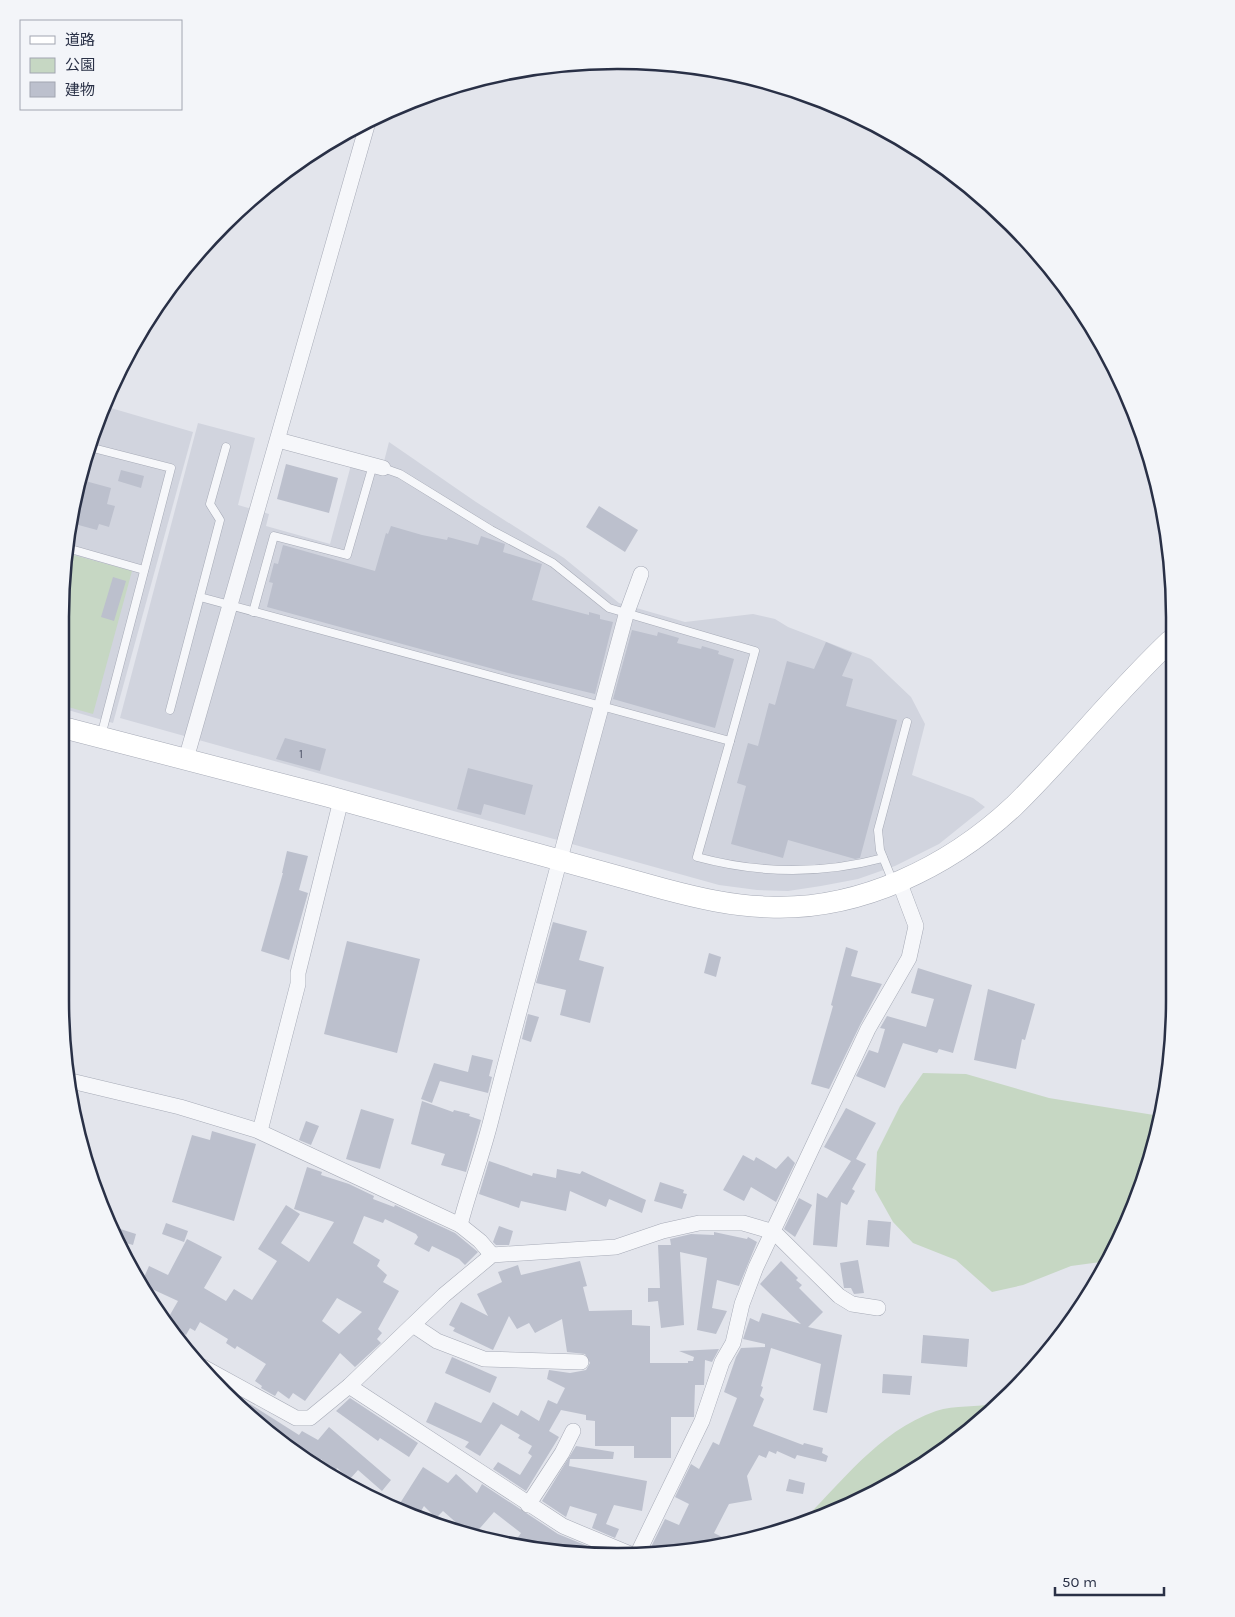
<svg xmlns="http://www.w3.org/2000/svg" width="1235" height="1617" font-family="Karla,'Noto Sans JP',sans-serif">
<rect width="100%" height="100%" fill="#e3e5ec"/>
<!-- built -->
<g fill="#d1d4de">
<path d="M 104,406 L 193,432 L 113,723 L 61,708 L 61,581 L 79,473 Z"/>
<path d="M 198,423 L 255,438 L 238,505 L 269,514 L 266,526 L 330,544 L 351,465 L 381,473 L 389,442 L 476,502 L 564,558 L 619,603 L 685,622 L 753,614 L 775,619 L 788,627 L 871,659 L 911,697 L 925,724 L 912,775 L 973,798 L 985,807 L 939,844 L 895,866 L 858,879 L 821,886 L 788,891 L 757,890 L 719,885 L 120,718 Z"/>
</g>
<!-- green -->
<g fill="#c6d7c3">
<path d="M 66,553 L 132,571 L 93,714 L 61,705 L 61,581 Z"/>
<path d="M 923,1073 L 966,1074 L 1049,1098 L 1160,1116 L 1145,1179 L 1108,1261 L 1071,1266 L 1023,1285 L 992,1292 L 956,1260 L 913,1243 L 893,1222 L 875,1190 L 877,1152 L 900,1106 Z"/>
<path d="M 997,1402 L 927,1463 L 795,1528 C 840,1486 876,1432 936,1411 C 955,1404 977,1409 997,1402 Z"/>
</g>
<!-- building -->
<g fill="#bcc0cd" fill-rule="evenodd">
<path d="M 286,464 L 338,478 L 329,513 L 277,499 Z"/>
<path d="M 121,470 L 144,476 L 141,488 L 118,481 Z"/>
<path d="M 78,479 L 111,488 L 107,504 L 115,506 L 109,527 L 99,524 L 97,530 L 71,523 Z"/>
<path d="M 599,506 L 638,530 L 625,552 L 586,527 Z"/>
<path d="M 391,526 L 422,535 L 447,540 L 448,537 L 478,545 L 481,536 L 505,544 L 503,552 L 542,564 L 532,600 L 589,615 L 589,612 L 600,615 L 600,619 L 613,622 L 595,694 L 508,673 L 267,607 L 273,583 L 269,582 L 274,563 L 278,564 L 283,545 L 375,571 L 386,533 L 388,534 Z"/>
<path d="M 113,577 L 126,581 L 114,621 L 101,617 Z"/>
<path d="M 632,630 L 657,636 L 658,632 L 679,638 L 677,643 L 701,649 L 702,646 L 719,651 L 718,654 L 734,659 L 715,728 L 613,699 Z"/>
<path d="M 826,642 L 852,653 L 842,676 L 853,679 L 846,706 L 897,720 L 860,858 L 855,859 L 788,840 L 783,858 L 731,844 L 746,786 L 737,783 L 748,743 L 758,746 L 769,703 L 775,705 L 787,661 L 814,669 Z"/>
<path d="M 285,738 L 326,749 L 320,771 L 276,759 Z"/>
<path d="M 468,768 L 533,785 L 525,815 L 484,804 L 481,815 L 457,809 Z"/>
<path d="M 287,851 L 308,856 L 299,890 L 308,893 L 289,960 L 261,951 L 283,873 L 282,873 Z"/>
<path d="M 553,922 L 587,931 L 579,960 L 604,967 L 590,1023 L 560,1015 L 566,990 L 536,983 Z"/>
<path d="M 347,941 L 420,959 L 397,1053 L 324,1034 Z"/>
<path d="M 846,947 L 858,951 L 851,976 L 882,984 L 860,1025 L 829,1089 L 811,1084 L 833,1006 L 831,1005 Z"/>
<path d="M 709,953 L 721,957 L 716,977 L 704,973 Z"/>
<path d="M 918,968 L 972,985 L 953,1053 L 939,1049 L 937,1053 L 903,1043 L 885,1088 L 856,1076 L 869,1050 L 878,1053 L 885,1029 L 880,1028 L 887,1016 L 926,1027 L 934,999 L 911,993 Z"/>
<path d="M 988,989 L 1035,1004 L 1025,1040 L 1022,1039 L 1016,1069 L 974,1060 Z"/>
<path d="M 528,1014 L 539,1017 L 531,1042 L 522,1039 Z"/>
<path d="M 472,1055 L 493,1060 L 489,1076 L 492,1077 L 488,1093 L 440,1081 L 432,1103 L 421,1099 L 434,1063 L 468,1072 Z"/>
<path d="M 422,1101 L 453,1112 L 454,1110 L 470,1114 L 469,1116 L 481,1120 L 466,1172 L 441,1165 L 445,1154 L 411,1144 Z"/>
<path d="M 846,1108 L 876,1123 L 856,1159 L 866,1164 L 852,1189 L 855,1191 L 847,1205 L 841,1202 L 837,1247 L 813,1245 L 817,1193 L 827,1198 L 851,1161 L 824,1147 Z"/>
<path d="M 361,1109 L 394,1119 L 380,1169 L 346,1159 Z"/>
<path d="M 306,1121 L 319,1126 L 311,1145 L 299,1140 Z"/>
<path d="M 212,1131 L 256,1144 L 234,1221 L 172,1202 L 192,1135 L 210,1140 Z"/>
<path d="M 743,1155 L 754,1161 L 756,1157 L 776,1169 L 788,1156 L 795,1163 L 776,1202 L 751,1187 L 744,1201 L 723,1190 Z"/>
<path d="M 489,1161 L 532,1176 L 533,1173 L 556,1178 L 557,1169 L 580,1174 L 582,1171 L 646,1200 L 642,1213 L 609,1199 L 606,1207 L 570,1191 L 566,1211 L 521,1201 L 519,1208 L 479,1194 Z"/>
<path d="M 307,1167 L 322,1172 L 321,1175 L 349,1184 L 374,1196 L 373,1199 L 394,1207 L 395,1205 L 455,1233 L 478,1252 L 465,1265 L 459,1259 L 432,1246 L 429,1252 L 414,1244 L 418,1237 L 416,1234 L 385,1219 L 383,1223 L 364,1216 L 353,1243 L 380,1260 L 377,1266 L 387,1275 L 383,1282 L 399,1291 L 378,1329 L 382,1333 L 377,1339 L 381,1343 L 355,1367 L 340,1353 L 305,1401 L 293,1393 L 289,1399 L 278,1391 L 275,1396 L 261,1388 L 262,1386 L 255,1381 L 266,1364 L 237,1346 L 235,1349 L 226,1343 L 228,1339 L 200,1322 L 195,1331 L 190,1328 L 186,1335 L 171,1326 L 167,1320 L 178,1301 L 141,1284 L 149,1266 L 168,1275 L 187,1239 L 222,1257 L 204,1288 L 226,1301 L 234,1289 L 252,1300 L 277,1261 L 258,1249 L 286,1205 L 300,1214 L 281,1243 L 309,1262 L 334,1222 L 294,1209 ZM 337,1298 L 362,1312 L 339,1334 L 322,1321 Z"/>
<path d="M 660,1182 L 684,1190 L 683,1193 L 687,1194 L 682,1209 L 654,1201 Z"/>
<path d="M 799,1198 L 812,1205 L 795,1237 L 784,1229 Z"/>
<path d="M 868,1220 L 891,1222 L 889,1247 L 866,1245 Z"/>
<path d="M 166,1223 L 188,1231 L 184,1242 L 162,1234 Z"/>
<path d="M 499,1226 L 513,1231 L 509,1245 L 496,1245 L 493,1242 Z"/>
<path d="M 114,1227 L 136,1234 L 133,1245 L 119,1241 Z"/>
<path d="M 714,1232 L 747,1239 L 748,1237 L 757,1242 L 739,1286 L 717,1280 L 712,1308 L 727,1311 L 716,1334 L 697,1330 L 707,1258 L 680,1252 L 684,1325 L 661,1328 L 658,1301 L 648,1302 L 648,1288 L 660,1288 L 658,1245 L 671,1245 L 670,1239 L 691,1234 L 714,1235 Z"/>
<path d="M 858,1260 L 864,1293 L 854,1294 L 851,1288 L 844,1288 L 840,1263 Z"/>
<path d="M 580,1261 L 587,1286 L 583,1287 L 589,1311 L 632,1310 L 632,1325 L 650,1326 L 650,1363 L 688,1363 L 688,1361 L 693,1361 L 694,1357 L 679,1351 L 719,1349 L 712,1362 L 705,1360 L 704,1385 L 695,1385 L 694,1417 L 671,1417 L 671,1458 L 634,1458 L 634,1446 L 595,1446 L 595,1421 L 586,1420 L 586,1415 L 561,1410 L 549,1431 L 559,1437 L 526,1491 L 493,1469 L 498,1462 L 520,1475 L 532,1456 L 528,1453 L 532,1446 L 518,1438 L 520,1435 L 501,1424 L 480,1456 L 465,1447 L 469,1442 L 426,1422 L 435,1402 L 481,1423 L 493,1402 L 518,1416 L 521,1410 L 539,1421 L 548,1400 L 557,1404 L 565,1388 L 547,1379 L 549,1370 L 570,1373 L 581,1371 L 586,1370 L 590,1363 L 585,1354 L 567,1352 L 562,1319 L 535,1333 L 529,1323 L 517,1329 L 509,1316 L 493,1350 L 453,1331 L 455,1328 L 449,1325 L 461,1302 L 488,1316 L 477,1294 L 502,1282 L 498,1272 L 518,1265 L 521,1275 Z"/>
<path d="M 781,1261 L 798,1278 L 796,1280 L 802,1285 L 799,1288 L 823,1312 L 808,1327 L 842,1335 L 827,1413 L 813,1410 L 821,1364 L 771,1348 L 761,1386 L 763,1387 L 760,1396 L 764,1399 L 753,1426 L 803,1445 L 804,1443 L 823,1448 L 822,1453 L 828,1456 L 826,1462 L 797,1455 L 795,1459 L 777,1451 L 776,1454 L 769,1451 L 766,1458 L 759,1455 L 747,1476 L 752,1500 L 729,1504 L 714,1533 L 730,1541 L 647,1555 L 665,1519 L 679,1525 L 689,1504 L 675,1497 L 691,1464 L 699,1469 L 713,1442 L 719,1445 L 737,1398 L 724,1392 L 736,1357 L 741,1348 L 765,1347 L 765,1344 L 743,1339 L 750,1318 L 759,1322 L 762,1313 L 801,1324 L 760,1284 Z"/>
<path d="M 923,1335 L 969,1339 L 967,1367 L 921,1363 Z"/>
<path d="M 452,1357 L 497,1377 L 490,1393 L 445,1373 Z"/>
<path d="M 883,1374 L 912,1376 L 910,1395 L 882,1393 Z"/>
<path d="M 350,1398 L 418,1443 L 409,1457 L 380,1438 L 378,1441 L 336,1411 Z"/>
<path d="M 250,1404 L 299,1435 L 302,1431 L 318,1440 L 329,1427 L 391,1480 L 382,1491 L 358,1470 L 350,1479 L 337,1468 L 335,1471 L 321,1459 L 315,1467 L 245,1411 Z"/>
<path d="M 576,1446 L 614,1452 L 613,1459 L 570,1459 L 569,1466 L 647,1481 L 642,1511 L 614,1505 L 606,1524 L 619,1529 L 615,1538 L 592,1528 L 597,1514 L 570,1506 L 566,1517 L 542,1501 Z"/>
<path d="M 423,1467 L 448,1483 L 456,1474 L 477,1493 L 482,1484 L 558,1534 L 602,1552 L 512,1546 L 521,1533 L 494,1512 L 474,1535 L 457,1529 L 460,1526 L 443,1511 L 436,1518 L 424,1506 L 418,1516 L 397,1508 Z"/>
<path d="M 789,1479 L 805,1483 L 803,1494 L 786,1491 Z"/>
</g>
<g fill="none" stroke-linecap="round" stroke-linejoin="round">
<defs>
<g id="lane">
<path d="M 89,447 L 171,468 L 101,736"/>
<path d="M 383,468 L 400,474 L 491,530 L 553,563 L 609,608 L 755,651 L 730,741"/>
<path d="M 67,548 L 144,570"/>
<path d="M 200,597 L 730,741 L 697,857 C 760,874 820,875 883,858"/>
<path d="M 253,612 L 274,536 L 347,555 L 373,465"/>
<path d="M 170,710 L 220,520 L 210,504 L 226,447"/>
<path d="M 893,882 L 880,850 L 878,830 L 907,722"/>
</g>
<g id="street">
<path d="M 278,440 L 383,468"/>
<path d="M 186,759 L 368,122"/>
<path d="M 71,1081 L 180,1107 L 256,1130 L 460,1225 L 480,1241 L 492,1255"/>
<path d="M 260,1131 L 298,984 L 298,973 L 341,800"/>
<path d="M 460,1225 C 469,1190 482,1156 491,1120 C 534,951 581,783 626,615 L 641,574"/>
<path d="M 413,1325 L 437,1341 L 484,1359 L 581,1362"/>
<path d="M 203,1367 L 296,1418 L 310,1418 L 349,1386 L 444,1295 L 492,1255 L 616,1247 L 663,1231 L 699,1223 L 743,1223 L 774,1232 L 839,1296 L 852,1304 L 878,1308"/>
<path d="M 349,1386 L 563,1526 L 630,1554"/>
<path d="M 528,1505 L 562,1453 L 573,1431"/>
<path d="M 637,1555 L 702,1421 L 722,1362 L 733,1343 L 742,1304 L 756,1267 L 868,1029 L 909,958 L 916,926 L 899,881"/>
</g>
<path id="secondary" d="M 61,727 L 327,796 L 664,889 C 698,898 732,906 768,907 C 859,911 949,867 1014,806 C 1068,753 1115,693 1170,641"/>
</defs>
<!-- lane casing -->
<use href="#lane" stroke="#a7abb7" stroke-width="9"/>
<!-- street casing -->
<use href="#street" stroke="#a7abb7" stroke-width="16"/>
<!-- secondary casing -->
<use href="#secondary" stroke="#a7abb7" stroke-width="22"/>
<!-- lane -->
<use href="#lane" stroke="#f6f7fa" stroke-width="8"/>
<!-- street -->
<use href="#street" stroke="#f6f7fa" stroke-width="15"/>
<!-- secondary -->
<use href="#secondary" stroke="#fff" stroke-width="21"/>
</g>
<g text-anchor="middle" stroke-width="5" stroke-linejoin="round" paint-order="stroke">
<!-- number labels -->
<g font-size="12" fill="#4e5468">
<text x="301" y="758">1</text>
</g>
</g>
<!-- crop -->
<path d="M0 0H1235V1617H0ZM617 69H618A548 548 0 0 1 1166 617V1000A548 548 0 0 1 618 1548H617A548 548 0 0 1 69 1000V617A548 548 0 0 1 617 69Z" fill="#f3f5f9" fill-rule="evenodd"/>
<path fill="none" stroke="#293046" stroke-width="2.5" d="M617 69H618A548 548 0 0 1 1166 617V1000A548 548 0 0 1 618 1548H617A548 548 0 0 1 69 1000V617A548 548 0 0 1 617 69Z"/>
<!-- legend -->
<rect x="20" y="20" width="162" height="90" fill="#f3f5f9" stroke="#a2a6b1"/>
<rect x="30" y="36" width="25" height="8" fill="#ffffff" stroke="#a2a6b1"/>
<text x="65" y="45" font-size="15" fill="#293046">道路</text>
<rect x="30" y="58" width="25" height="15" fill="#c6d7c3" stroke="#a2a6b1"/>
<text x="65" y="70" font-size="15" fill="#293046">公園</text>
<rect x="30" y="82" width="25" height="15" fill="#bcc0cd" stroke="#a2a6b1"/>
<text x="65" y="95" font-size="15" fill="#293046">建物</text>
<!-- scale -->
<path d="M1055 1587v8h109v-8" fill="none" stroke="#293046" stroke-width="2.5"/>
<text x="1062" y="1587" font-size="15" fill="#293046" stroke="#f3f5f9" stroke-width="4" paint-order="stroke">50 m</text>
</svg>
